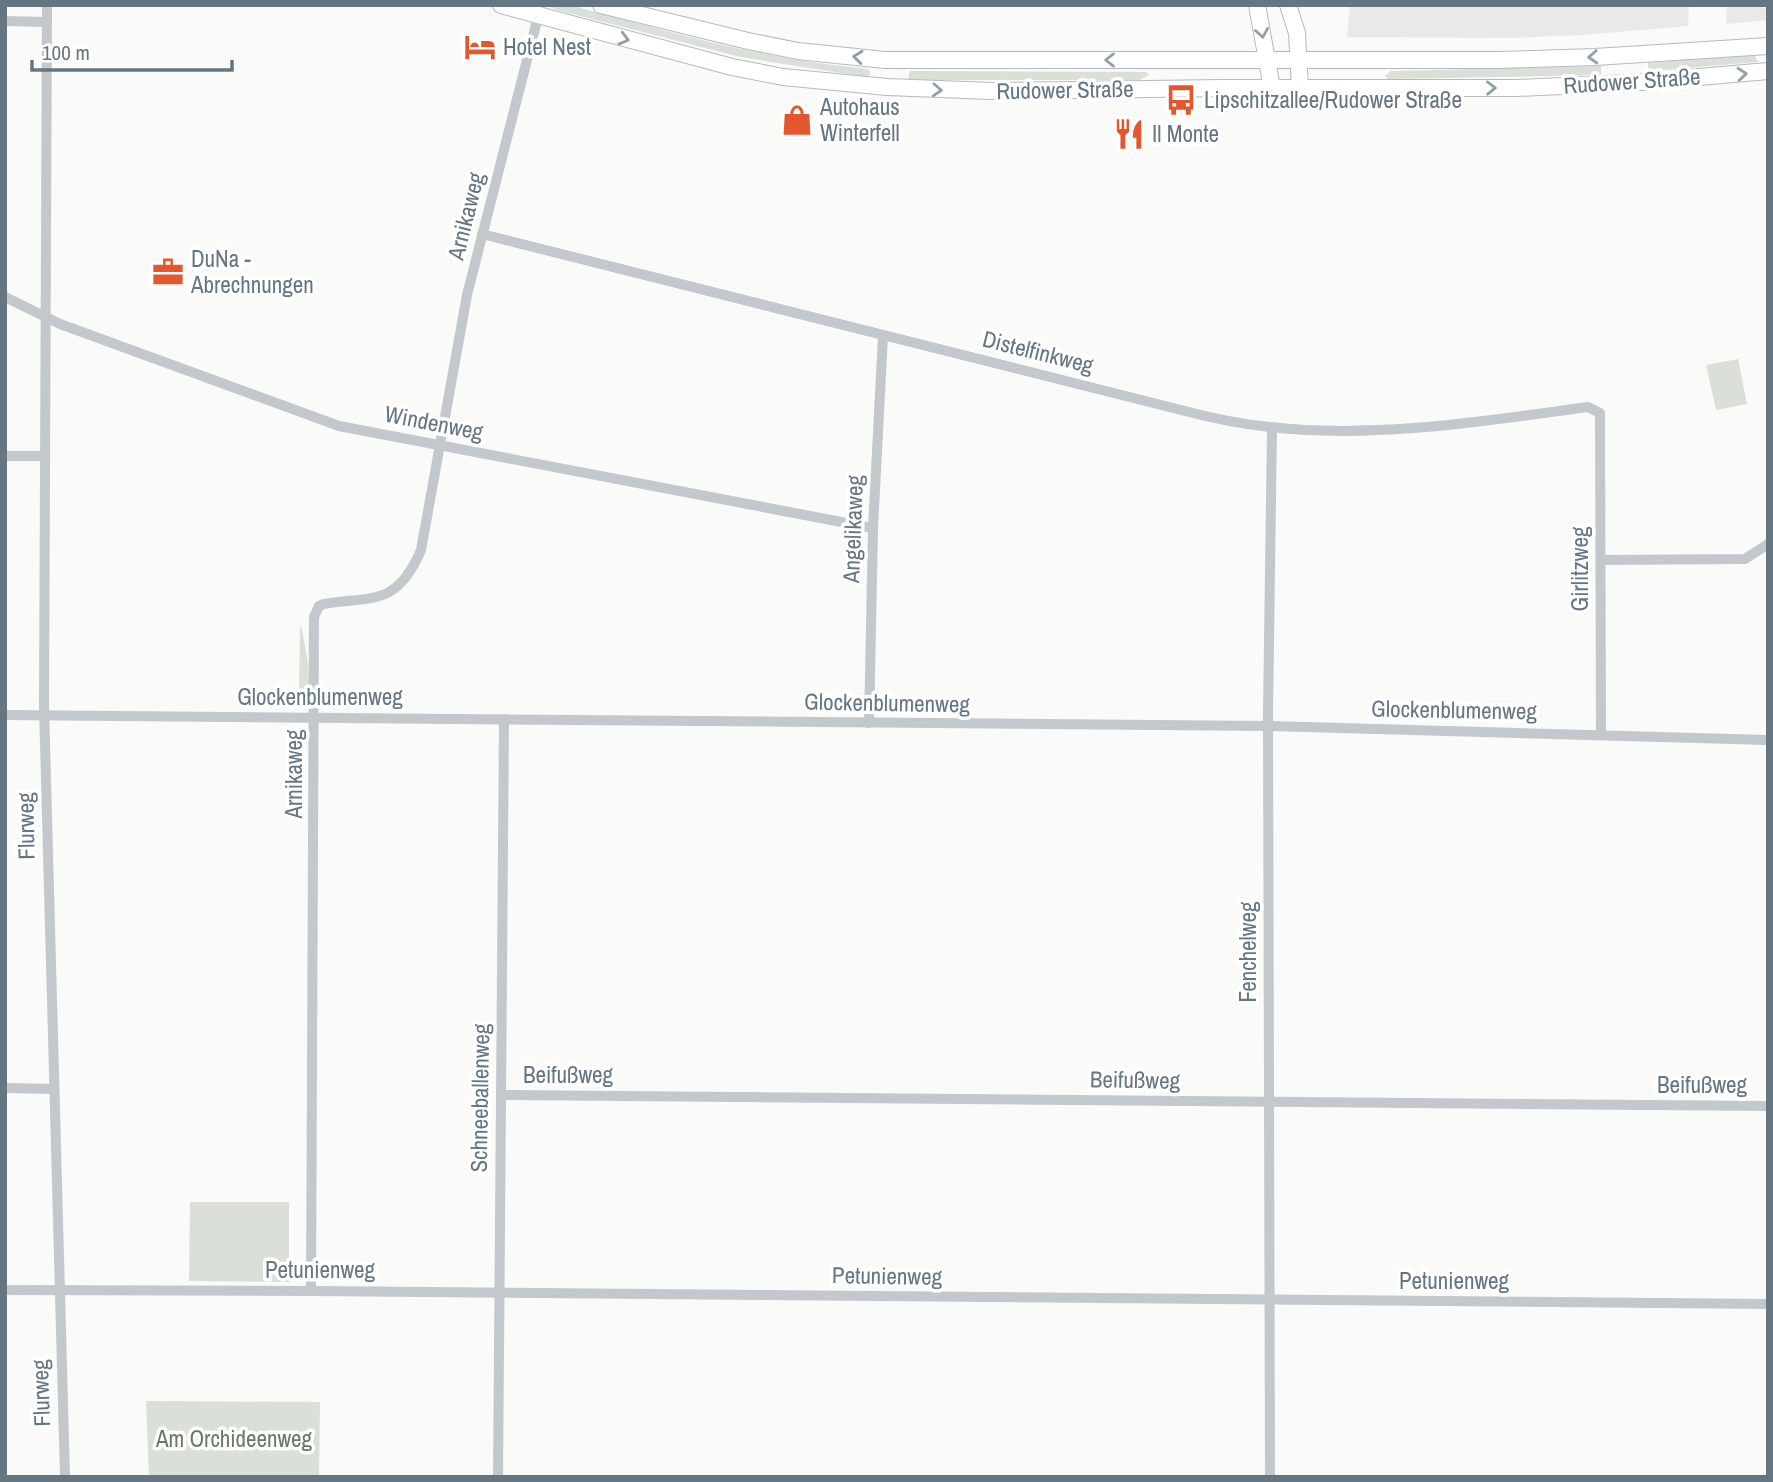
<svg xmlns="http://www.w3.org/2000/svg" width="1773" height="1482" font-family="'Archivo Narrow',sans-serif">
<rect width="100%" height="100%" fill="#fafaf8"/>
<!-- built -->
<g fill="#e8e9e9">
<path d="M 1350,5 L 1689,5 L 1688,26 L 1581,35 L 1513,38 L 1347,37 Z"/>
<path d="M 1727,5 L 1768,5 L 1768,20 L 1726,24 Z"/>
</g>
<!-- green -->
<g fill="#dadfd7">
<path d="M 553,5 L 570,5 C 669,32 766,60 868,69 L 871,74 L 867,77 L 740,57 L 557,10 L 553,8 Z"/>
<path d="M 1754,54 L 1758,62 L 1648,71 L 1648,63 Z"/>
<path d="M 1601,66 L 1601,75 L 1388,79 L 1385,76 L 1391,71 Z"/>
<path d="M 910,71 L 1146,72 L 1149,75 L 1139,80 L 936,80 L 908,79 Z"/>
<path d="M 1738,359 L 1747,404 L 1716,410 L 1706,365 Z"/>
<path d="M 300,626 L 302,630 L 308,663 L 310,701 L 305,706 L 300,704 L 299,699 Z"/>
<path d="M 190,1202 L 289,1202 L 289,1282 L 189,1281 Z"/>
<path d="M 146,1401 L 320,1402 L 319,1477 L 149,1477 Z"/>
</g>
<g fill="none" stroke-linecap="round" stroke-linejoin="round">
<defs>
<g id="secondary">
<path d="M 501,5 L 732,67 L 783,77 L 887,87 L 992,91 L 1222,88 L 1516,88 L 1630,83 L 1768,71"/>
<path d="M 601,5 L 748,41 L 798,51 L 885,60 L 1499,60 L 1595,57 L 1768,46"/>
<path d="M 1257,5 L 1272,88"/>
<path d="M 1288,5 L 1297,33 L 1300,89"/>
</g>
</defs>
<!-- secondary casing -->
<use href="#secondary" stroke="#b3babf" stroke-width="18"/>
<!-- street -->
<g stroke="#c3c8cc" stroke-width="10">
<path d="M 47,5 L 44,706 L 65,1477"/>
<path d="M 5,21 L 47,22"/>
<path d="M 482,234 L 1181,410 C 1211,418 1240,424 1270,427 C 1375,439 1484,421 1588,407 L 1600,413 L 1601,734"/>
<path d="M 5,297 L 60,324 L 339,426 L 873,528"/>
<path d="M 5,456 L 44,456"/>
<path d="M 1602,560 L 1745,559 L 1768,544"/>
<path d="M 5,715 L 1268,726 L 1768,740"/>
<path d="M 869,723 L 873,528 L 883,336"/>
<path d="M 5,1088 L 54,1089"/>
<path d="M 501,1095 L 1768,1106"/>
<path d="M 5,1290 L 311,1291 L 1768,1304"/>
<path d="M 311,1291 L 314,617 L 319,606 L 324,604 C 374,596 397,606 421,550 L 467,295 L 541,5"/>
<path d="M 498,1477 L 504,719"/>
<path d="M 1270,1477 L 1268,713 L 1272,428"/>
</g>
<!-- secondary -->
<use href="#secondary" stroke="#fff" stroke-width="16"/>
</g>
<!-- one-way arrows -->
<defs><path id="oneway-chevron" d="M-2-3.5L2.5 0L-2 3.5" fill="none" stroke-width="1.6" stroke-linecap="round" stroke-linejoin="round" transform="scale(1.75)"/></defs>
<g stroke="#939fa8">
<use href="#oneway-chevron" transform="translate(1262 33) rotate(81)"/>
<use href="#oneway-chevron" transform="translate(624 39) rotate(15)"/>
<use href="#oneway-chevron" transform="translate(858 57) rotate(-174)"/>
<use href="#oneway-chevron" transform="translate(1593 57) rotate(177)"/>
<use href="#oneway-chevron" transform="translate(1110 60) rotate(180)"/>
<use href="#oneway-chevron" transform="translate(1742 74) rotate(-5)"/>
<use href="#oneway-chevron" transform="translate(1491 88) rotate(-1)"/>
<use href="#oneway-chevron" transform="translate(937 90) rotate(3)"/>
</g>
<!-- icons -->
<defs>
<symbol id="hotel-bare" viewBox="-9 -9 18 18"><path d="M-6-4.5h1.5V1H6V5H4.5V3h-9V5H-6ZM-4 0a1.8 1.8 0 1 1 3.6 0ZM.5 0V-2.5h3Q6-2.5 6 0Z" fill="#e4572e" stroke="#fff" stroke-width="2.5" paint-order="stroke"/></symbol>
<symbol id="bus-bare" viewBox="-9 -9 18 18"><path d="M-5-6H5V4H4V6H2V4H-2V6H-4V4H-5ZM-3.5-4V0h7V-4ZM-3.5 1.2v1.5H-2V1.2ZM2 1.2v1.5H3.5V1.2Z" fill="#e4572e" stroke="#fff" stroke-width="2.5" paint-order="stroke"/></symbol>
<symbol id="shop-bare" viewBox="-9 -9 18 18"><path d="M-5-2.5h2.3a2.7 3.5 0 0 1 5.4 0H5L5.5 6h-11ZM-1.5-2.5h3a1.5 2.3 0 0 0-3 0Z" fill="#e4572e" stroke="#fff" stroke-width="2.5" paint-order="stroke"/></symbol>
<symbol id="restaurant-bare" viewBox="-9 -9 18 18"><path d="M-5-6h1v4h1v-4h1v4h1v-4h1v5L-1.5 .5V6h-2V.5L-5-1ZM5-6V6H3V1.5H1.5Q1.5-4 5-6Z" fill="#e4572e" stroke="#fff" stroke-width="2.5" paint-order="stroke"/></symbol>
<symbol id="office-bare" viewBox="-9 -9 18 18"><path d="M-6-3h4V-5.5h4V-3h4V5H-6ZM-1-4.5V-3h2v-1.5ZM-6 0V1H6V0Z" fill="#e4572e" stroke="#fff" stroke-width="2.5" paint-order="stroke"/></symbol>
</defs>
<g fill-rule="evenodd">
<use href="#hotel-bare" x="458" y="25" width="44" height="44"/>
<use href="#bus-bare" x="1159" y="78" width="44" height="44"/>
<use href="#shop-bare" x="775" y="98" width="44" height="44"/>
<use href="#restaurant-bare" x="1107" y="112" width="44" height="44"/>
<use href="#office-bare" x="146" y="250" width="44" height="44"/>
</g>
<g text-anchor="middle" stroke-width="7" stroke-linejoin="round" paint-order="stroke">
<!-- poi labels -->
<g font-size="23" fill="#657683" stroke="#fff" text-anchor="start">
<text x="503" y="55">Hotel Nest</text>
<text x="1204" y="108">Lipschitzallee/Rudower Straße</text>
<text x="820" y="115">Autohaus<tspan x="820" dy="26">Winterfell</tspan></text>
<text x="1152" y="142">Il Monte</text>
<text x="191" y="267">DuNa -<tspan x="191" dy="26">Abrechnungen</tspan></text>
</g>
<!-- street labels -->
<g font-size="23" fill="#657683" stroke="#fff">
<text transform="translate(1632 81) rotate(-4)" y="8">Rudower Straße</text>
<text transform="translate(1065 90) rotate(-1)" y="8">Rudower Straße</text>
<text transform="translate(466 216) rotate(-76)" y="8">Arnikaweg</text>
<text transform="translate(1038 352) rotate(14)" y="8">Distelfinkweg</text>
<text transform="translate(434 423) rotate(11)" y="8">Windenweg</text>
<text transform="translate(853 529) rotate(-88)" y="8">Angelikaweg</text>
<text transform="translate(1580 569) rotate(-90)" y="8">Girlitzweg</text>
<text x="320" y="705">Glockenblumenweg</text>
<text transform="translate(887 703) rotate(1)" y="8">Glockenblumenweg</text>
<text transform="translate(1454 710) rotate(1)" y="8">Glockenblumenweg</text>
<text transform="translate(294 774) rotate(-90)" y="8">Arnikaweg</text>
<text transform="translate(26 826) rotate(-91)" y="8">Flurweg</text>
<text transform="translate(1248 952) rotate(-90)" y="8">Fenchelweg</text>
<text x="568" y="1083">Beifußweg</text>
<text transform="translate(1135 1080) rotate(1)" y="8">Beifußweg</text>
<text x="1702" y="1093">Beifußweg</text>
<text transform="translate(480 1098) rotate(-89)" y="8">Schneeballenweg</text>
<text x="320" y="1278">Petunienweg</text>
<text transform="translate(887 1276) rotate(1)" y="8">Petunienweg</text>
<text x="1454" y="1289">Petunienweg</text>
<text transform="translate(41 1393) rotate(-92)" y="8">Flurweg</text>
</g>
<!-- park labels -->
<g font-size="23" fill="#687a64" stroke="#fff">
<text x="234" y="1447">Am Orchideenweg</text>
</g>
</g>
<!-- border -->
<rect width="1773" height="1482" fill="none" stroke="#657683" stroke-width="14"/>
<!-- scale -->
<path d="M32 60v10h200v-10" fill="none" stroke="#657683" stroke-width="3.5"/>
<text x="42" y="60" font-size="21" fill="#657683" stroke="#ffffff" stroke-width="5" paint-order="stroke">100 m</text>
</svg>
